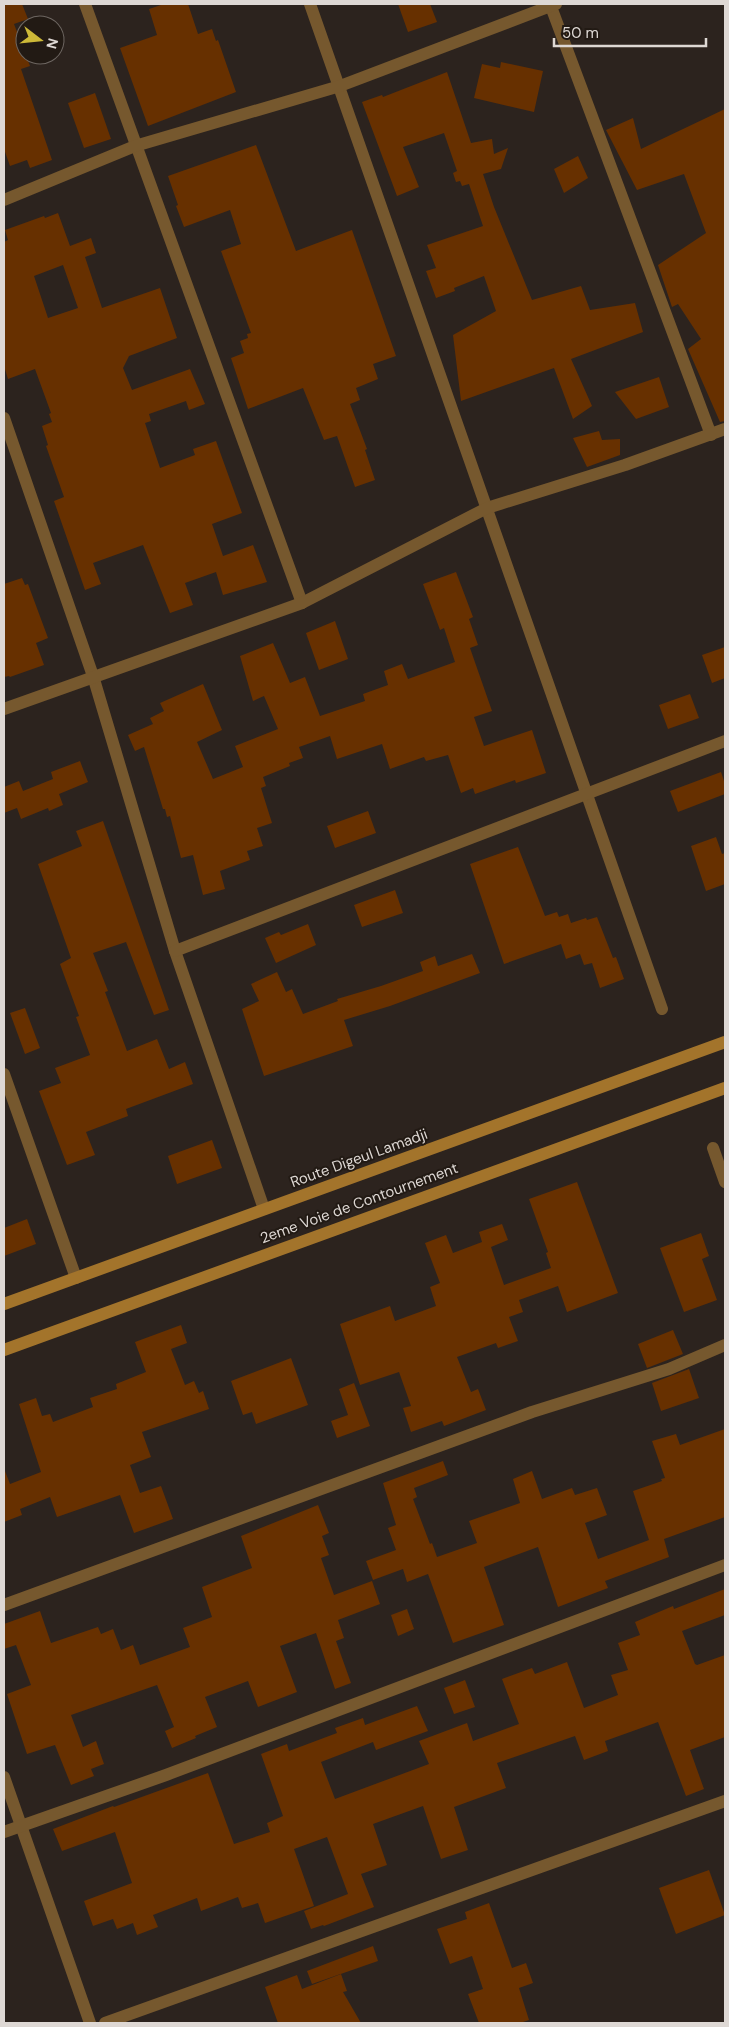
<svg xmlns="http://www.w3.org/2000/svg" width="729" height="2027" font-family="'DM Sans',sans-serif">
<rect width="100%" height="100%" fill="#2c231e"/>
<!-- building -->
<g fill="#673000" fill-rule="evenodd">
<path d="M 4,4 L 7,5 L 22,4 L 28,19 L 14,24 L 30,66 L 21,69 L 52,160 L 30,168 L 27,160 L 10,166 L 4,149 Z"/>
<path d="M 164,4 L 188,4 L 198,34 L 212,29 L 216,41 L 218,40 L 236,92 L 148,126 L 120,48 L 157,35 L 149,9 Z"/>
<path d="M 398,4 L 430,4 L 437,22 L 408,32 Z"/>
<path d="M 501,62 L 543,71 L 534,112 L 474,98 L 482,64 L 500,68 Z"/>
<path d="M 447,72 L 471,143 L 492,139 L 494,154 L 508,148 L 501,169 L 483,174 L 494,207 L 532,300 L 581,286 L 590,310 L 635,303 L 643,332 L 571,359 L 592,406 L 573,419 L 554,368 L 461,401 L 453,335 L 496,311 L 484,276 L 454,288 L 455,291 L 436,298 L 426,271 L 436,268 L 427,245 L 483,226 L 469,184 L 462,186 L 460,181 L 456,182 L 453,173 L 457,171 L 444,133 L 403,147 L 419,187 L 397,196 L 362,102 L 382,95 L 383,97 Z"/>
<path d="M 95,93 L 111,139 L 84,148 L 68,103 Z"/>
<path d="M 725,109 L 725,421 L 720,422 L 688,349 L 701,339 L 678,304 L 672,307 L 658,265 L 706,233 L 684,174 L 637,190 L 606,130 L 633,118 L 641,149 Z"/>
<path d="M 256,145 L 296,251 L 352,230 L 396,356 L 373,364 L 378,379 L 356,388 L 360,400 L 350,404 L 367,449 L 365,450 L 375,480 L 355,487 L 337,436 L 324,440 L 303,388 L 248,409 L 231,358 L 244,353 L 240,341 L 248,338 L 247,334 L 251,333 L 221,251 L 241,244 L 230,210 L 184,227 L 176,206 L 178,205 L 168,176 Z"/>
<path d="M 578,156 L 588,178 L 564,193 L 554,169 Z"/>
<path d="M 58,213 L 70,246 L 91,238 L 96,253 L 85,257 L 102,308 L 160,288 L 177,338 L 129,356 L 123,368 L 132,390 L 190,369 L 205,404 L 189,410 L 186,401 L 149,414 L 151,421 L 145,423 L 160,468 L 195,455 L 193,449 L 216,441 L 242,513 L 212,524 L 223,556 L 253,545 L 267,582 L 223,595 L 216,572 L 185,583 L 193,605 L 170,613 L 143,545 L 93,563 L 101,584 L 85,590 L 54,501 L 64,497 L 46,446 L 48,445 L 42,426 L 52,422 L 49,414 L 51,413 L 35,369 L 8,379 L 4,366 L 4,242 L 8,240 L 5,230 L 44,216 L 45,218 ZM 63,265 L 78,308 L 48,318 L 34,276 Z"/>
<path d="M 659,377 L 669,407 L 636,419 L 615,392 Z"/>
<path d="M 599,431 L 602,440 L 620,439 L 620,455 L 587,467 L 573,438 Z"/>
<path d="M 456,572 L 473,617 L 469,619 L 478,645 L 470,648 L 492,711 L 474,717 L 484,746 L 532,730 L 546,773 L 516,783 L 515,780 L 475,794 L 473,788 L 461,793 L 448,755 L 426,761 L 424,757 L 390,769 L 382,744 L 337,759 L 330,736 L 299,747 L 303,758 L 289,763 L 290,766 L 263,777 L 266,786 L 261,788 L 272,823 L 257,828 L 263,846 L 247,851 L 250,860 L 220,871 L 225,889 L 203,895 L 193,855 L 181,858 L 170,816 L 167,817 L 165,809 L 163,809 L 144,747 L 135,751 L 128,735 L 153,724 L 150,718 L 164,711 L 160,703 L 203,684 L 222,730 L 197,742 L 213,779 L 243,767 L 235,746 L 278,729 L 264,696 L 253,701 L 240,656 L 273,643 L 290,683 L 305,677 L 320,716 L 365,701 L 363,694 L 388,685 L 384,671 L 402,664 L 408,679 L 455,662 L 444,628 L 440,630 L 423,584 Z"/>
<path d="M 22,578 L 25,585 L 28,584 L 48,638 L 36,643 L 44,665 L 10,677 L 9,676 L 4,677 L 4,584 Z"/>
<path d="M 335,621 L 348,659 L 319,670 L 306,633 Z"/>
<path d="M 725,647 L 725,678 L 712,683 L 702,655 Z"/>
<path d="M 690,694 L 699,718 L 668,729 L 659,705 Z"/>
<path d="M 80,761 L 88,782 L 59,794 L 63,805 L 49,811 L 48,808 L 21,819 L 17,808 L 4,813 L 4,787 L 19,781 L 23,791 L 53,779 L 51,772 Z"/>
<path d="M 721,772 L 725,784 L 725,794 L 678,812 L 670,791 Z"/>
<path d="M 368,811 L 376,833 L 335,848 L 327,826 Z"/>
<path d="M 103,821 L 169,1010 L 154,1015 L 126,942 L 93,953 L 108,991 L 105,992 L 127,1051 L 157,1039 L 169,1069 L 185,1062 L 193,1084 L 126,1109 L 128,1116 L 86,1132 L 95,1155 L 67,1165 L 39,1091 L 61,1083 L 55,1068 L 90,1055 L 76,1017 L 79,1016 L 60,964 L 71,958 L 38,864 L 82,846 L 76,831 Z"/>
<path d="M 716,837 L 722,854 L 725,853 L 725,884 L 706,891 L 691,846 Z"/>
<path d="M 518,847 L 545,916 L 557,912 L 559,917 L 568,914 L 571,923 L 586,918 L 587,920 L 597,917 L 613,958 L 616,957 L 624,979 L 600,988 L 592,963 L 584,965 L 580,954 L 566,959 L 561,944 L 504,964 L 470,864 Z"/>
<path d="M 395,890 L 403,913 L 362,927 L 354,905 Z"/>
<path d="M 308,924 L 316,945 L 276,963 L 265,938 L 279,932 L 281,935 Z"/>
<path d="M 472,954 L 480,973 L 390,1006 L 344,1020 L 353,1046 L 264,1076 L 242,1009 L 259,1001 L 251,984 L 277,972 L 286,992 L 292,989 L 303,1014 L 338,1001 L 337,999 L 381,986 L 423,971 L 420,962 L 435,956 L 438,966 Z"/>
<path d="M 25,1008 L 40,1048 L 25,1054 L 10,1013 Z"/>
<path d="M 212,1140 L 222,1168 L 177,1184 L 168,1156 Z"/>
<path d="M 577,1182 L 618,1293 L 567,1312 L 558,1286 L 519,1300 L 523,1312 L 509,1317 L 518,1341 L 498,1348 L 496,1343 L 457,1357 L 471,1392 L 478,1389 L 486,1410 L 444,1426 L 442,1421 L 411,1432 L 403,1408 L 411,1406 L 399,1372 L 360,1385 L 340,1324 L 390,1306 L 395,1321 L 436,1306 L 430,1287 L 440,1283 L 425,1243 L 446,1235 L 453,1253 L 482,1242 L 479,1232 L 502,1224 L 508,1240 L 491,1247 L 504,1285 L 551,1268 L 546,1253 L 548,1252 L 529,1199 Z"/>
<path d="M 27,1219 L 36,1244 L 4,1256 L 4,1228 Z"/>
<path d="M 701,1233 L 709,1256 L 702,1259 L 717,1300 L 684,1312 L 660,1248 Z"/>
<path d="M 181,1325 L 187,1343 L 171,1349 L 185,1385 L 194,1381 L 199,1393 L 203,1391 L 209,1409 L 142,1432 L 151,1457 L 130,1465 L 140,1493 L 161,1486 L 173,1519 L 134,1533 L 120,1495 L 57,1517 L 50,1497 L 20,1509 L 22,1515 L 4,1522 L 4,1471 L 5,1471 L 10,1484 L 41,1472 L 19,1404 L 36,1398 L 42,1416 L 50,1414 L 53,1422 L 93,1407 L 90,1398 L 117,1389 L 116,1384 L 146,1372 L 135,1342 Z"/>
<path d="M 673,1330 L 683,1354 L 647,1368 L 638,1344 Z"/>
<path d="M 291,1358 L 308,1405 L 256,1424 L 252,1412 L 243,1415 L 231,1381 Z"/>
<path d="M 689,1369 L 699,1398 L 661,1411 L 652,1383 Z"/>
<path d="M 354,1383 L 370,1426 L 337,1438 L 331,1421 L 348,1415 L 339,1389 Z"/>
<path d="M 725,1429 L 725,1517 L 664,1539 L 669,1557 L 605,1581 L 608,1588 L 558,1607 L 538,1547 L 484,1567 L 504,1625 L 453,1643 L 428,1574 L 407,1582 L 403,1569 L 373,1580 L 366,1561 L 396,1550 L 388,1528 L 396,1525 L 383,1483 L 443,1461 L 448,1475 L 414,1488 L 417,1497 L 413,1499 L 430,1544 L 432,1543 L 437,1557 L 477,1543 L 469,1521 L 520,1503 L 513,1479 L 532,1471 L 542,1499 L 572,1488 L 575,1495 L 597,1488 L 607,1515 L 585,1523 L 598,1559 L 649,1540 L 633,1491 L 662,1481 L 661,1479 L 665,1478 L 652,1441 L 676,1434 L 680,1445 Z"/>
<path d="M 318,1505 L 329,1533 L 322,1536 L 329,1555 L 321,1558 L 334,1595 L 372,1581 L 380,1604 L 338,1620 L 344,1638 L 336,1641 L 351,1683 L 335,1689 L 316,1633 L 280,1646 L 297,1692 L 258,1707 L 248,1681 L 205,1697 L 217,1727 L 195,1736 L 196,1738 L 172,1748 L 165,1731 L 174,1727 L 157,1685 L 71,1715 L 83,1747 L 96,1741 L 104,1764 L 91,1769 L 94,1776 L 71,1785 L 55,1745 L 27,1754 L 7,1694 L 31,1685 L 16,1645 L 4,1649 L 4,1624 L 40,1611 L 51,1643 L 98,1627 L 101,1634 L 113,1629 L 121,1650 L 133,1645 L 140,1665 L 190,1647 L 183,1628 L 212,1617 L 202,1587 L 252,1568 L 241,1536 Z"/>
<path d="M 725,1589 L 725,1615 L 682,1631 L 695,1664 L 697,1665 L 725,1655 L 725,1737 L 690,1750 L 704,1789 L 686,1796 L 658,1722 L 605,1741 L 608,1751 L 584,1760 L 575,1736 L 497,1763 L 506,1788 L 454,1807 L 468,1850 L 441,1859 L 423,1806 L 373,1824 L 387,1865 L 361,1874 L 374,1907 L 324,1926 L 323,1925 L 311,1929 L 304,1911 L 348,1894 L 327,1837 L 294,1849 L 314,1906 L 265,1923 L 258,1903 L 242,1908 L 238,1897 L 201,1911 L 197,1898 L 153,1915 L 158,1927 L 137,1935 L 133,1923 L 117,1929 L 113,1919 L 93,1926 L 84,1901 L 132,1883 L 115,1832 L 62,1851 L 53,1829 L 113,1806 L 114,1807 L 208,1773 L 234,1844 L 270,1832 L 267,1823 L 283,1816 L 261,1754 L 287,1744 L 289,1751 L 337,1733 L 335,1728 L 363,1718 L 365,1725 L 417,1706 L 428,1731 L 376,1750 L 373,1742 L 321,1762 L 335,1799 L 429,1764 L 419,1741 L 467,1723 L 473,1741 L 519,1724 L 502,1679 L 532,1668 L 535,1674 L 567,1662 L 584,1708 L 618,1695 L 611,1675 L 628,1670 L 618,1643 L 640,1635 L 635,1622 L 673,1606 L 674,1609 Z"/>
<path d="M 407,1609 L 414,1629 L 398,1636 L 391,1615 Z"/>
<path d="M 465,1680 L 475,1707 L 454,1714 L 444,1688 Z"/>
<path d="M 709,1870 L 725,1915 L 676,1934 L 659,1888 Z"/>
<path d="M 489,1903 L 512,1968 L 526,1963 L 533,1983 L 519,1988 L 529,2020 L 520,2023 L 479,2023 L 468,1994 L 483,1989 L 472,1956 L 450,1964 L 437,1929 L 467,1919 L 465,1912 Z"/>
<path d="M 373,1946 L 378,1961 L 312,1984 L 307,1971 Z"/>
<path d="M 341,1974 L 347,1991 L 343,1992 L 361,2023 L 278,2023 L 265,1987 L 297,1975 L 302,1989 Z"/>
</g>
<g fill="none" stroke-linecap="round" stroke-linejoin="round">
<!-- street -->
<g stroke="#76582e" stroke-width="12">
<path d="M 85,4 L 302,603"/>
<path d="M 310,4 L 662,1009"/>
<path d="M 550,4 L 711,435"/>
<path d="M 4,200 L 135,146 L 340,86 L 556,4"/>
<path d="M 4,418 L 93,676 L 175,951 L 264,1209"/>
<path d="M 4,709 L 302,603 L 487,508 L 625,465 L 725,429"/>
<path d="M 175,951 L 725,741"/>
<path d="M 4,1074 L 76,1278"/>
<path d="M 713,1148 L 725,1182"/>
<path d="M 4,1605 L 532,1412 L 669,1369 L 725,1345"/>
<path d="M 4,1777 L 90,2023"/>
<path d="M 4,1832 L 166,1775 L 725,1565"/>
<path d="M 105,2023 L 725,1801"/>
</g>
<!-- secondary -->
<g stroke="#a3742b" stroke-width="12">
<path d="M 4,1304 L 725,1042"/>
<path d="M 4,1350 L 725,1088"/>
</g>
</g>
<g text-anchor="middle" stroke-width="4" stroke-linejoin="round" paint-order="stroke">
<!-- street labels -->
<g font-size="15" fill="#ded8d4" stroke="#221a14">
<text transform="translate(359 1158) rotate(-20)" y="5">Route Digeul Lamadji</text>
<text transform="translate(359 1203) rotate(-20)" y="5">2eme Voie de Contournement</text>
</g>
</g>
<!-- border -->
<rect width="729" height="2027" fill="none" stroke="#ded8d4" stroke-width="10"/>
<!-- north arrow -->
<g transform="translate(40 40) rotate(106)"><circle r="24" fill="#221a14" stroke="#6d6661"/>
<path d="M0-4L9 19L0 12L-9 19Z" fill="#cdb938"/>
<text y="-8" font-size="14" font-weight="bold" text-anchor="middle" fill="#ded8d4">N</text>
</g>
<!-- scale -->
<path d="M554 38v8h152v-8" fill="none" stroke="#ded8d4" stroke-width="2.5"/>
<text x="562" y="38" font-size="15" fill="#ded8d4" stroke="#221a14" stroke-width="4" paint-order="stroke">50 m</text>
</svg>
